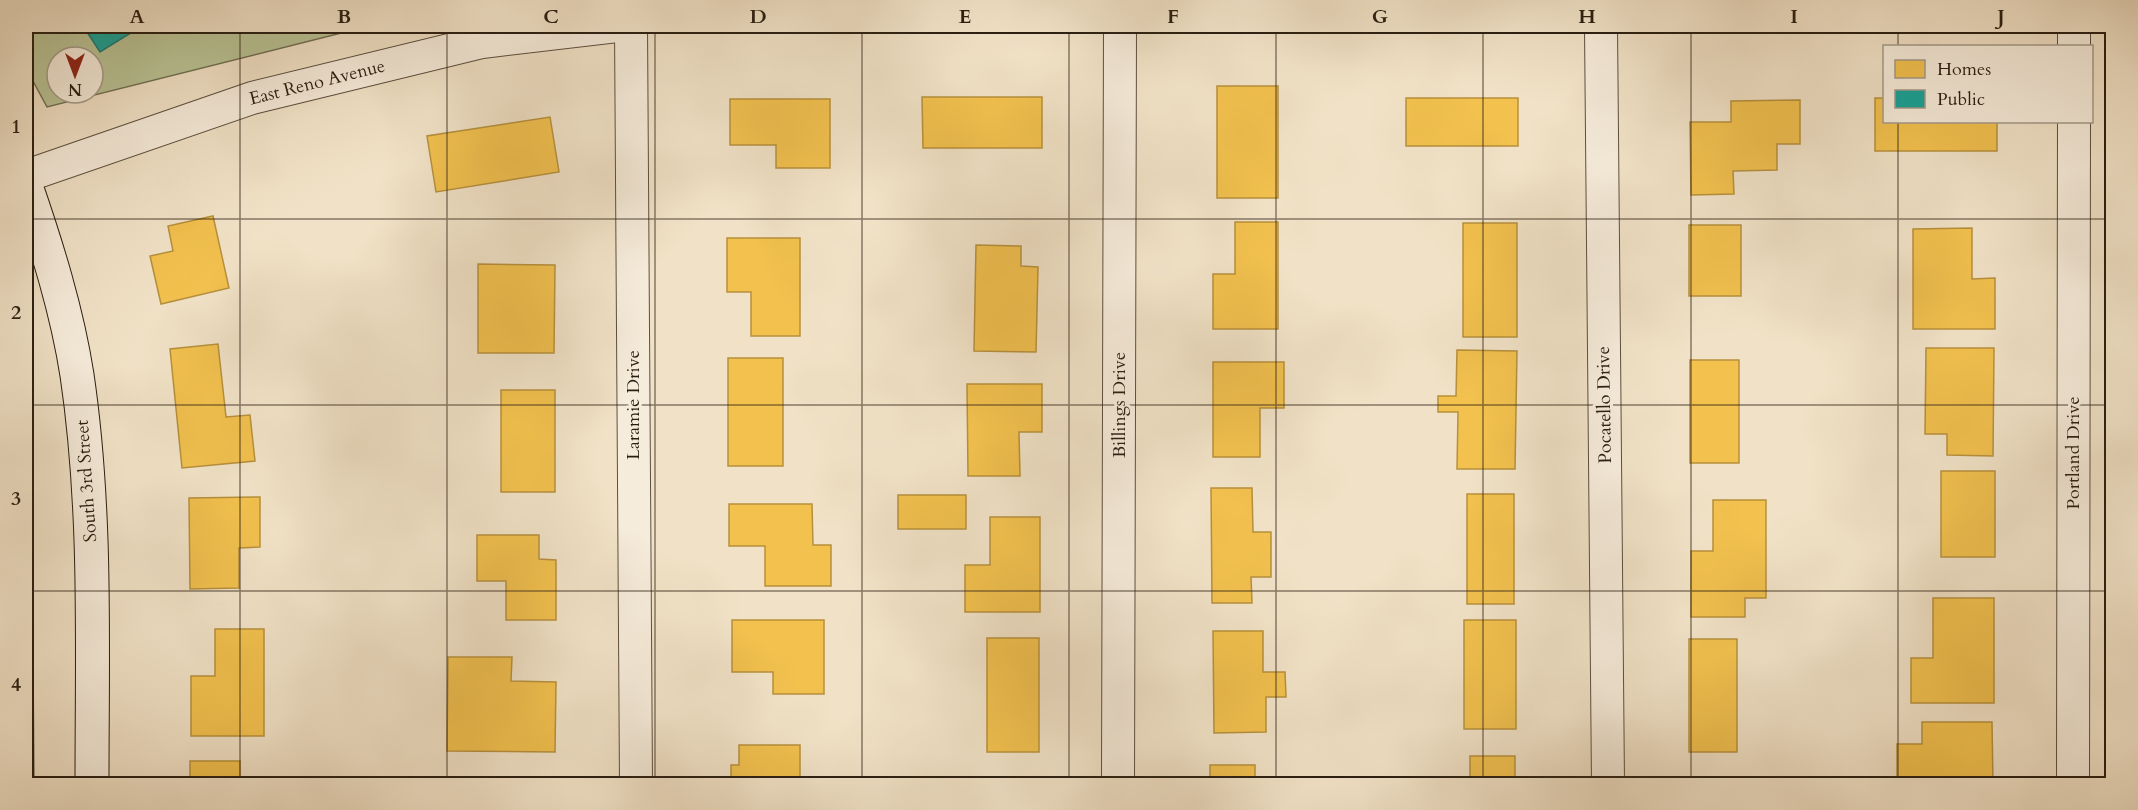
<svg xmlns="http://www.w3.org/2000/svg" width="2138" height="810" font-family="Cardo,serif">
<rect width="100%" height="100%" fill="#f1e2c7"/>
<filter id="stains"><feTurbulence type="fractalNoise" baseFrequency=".00333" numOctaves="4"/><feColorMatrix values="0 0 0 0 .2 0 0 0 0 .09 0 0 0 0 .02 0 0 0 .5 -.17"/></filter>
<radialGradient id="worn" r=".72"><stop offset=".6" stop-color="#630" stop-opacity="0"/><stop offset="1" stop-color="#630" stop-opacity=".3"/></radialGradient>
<!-- green -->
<g fill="#b9c396" stroke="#727054" stroke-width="1.5" fill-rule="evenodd">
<path d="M 26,26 L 369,26 L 47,107 L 26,68 ZM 57,57 L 93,57 L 93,93 L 57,93 Z"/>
<path d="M 26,432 L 29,458 L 32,549 L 34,784 L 26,784 Z"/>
</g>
<!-- homes -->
<g fill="#f2c14e" stroke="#b6903c" stroke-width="1.5">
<rect x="1217" y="86" width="61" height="112"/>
<path d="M 922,97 L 1042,97 L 1042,148 L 923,148 Z"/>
<rect x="1406" y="98" width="112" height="48"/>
<path d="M 1875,98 L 1884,98 L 1884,122 L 1997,122 L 1997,151 L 1875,151 Z"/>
<path d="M 730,99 L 830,99 L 830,168 L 776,168 L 776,145 L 730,145 Z"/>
<path d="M 1800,100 L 1800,144 L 1777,144 L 1777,170 L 1733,171 L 1734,194 L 1691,195 L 1690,122 L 1731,122 L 1731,101 Z"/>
<path d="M 550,117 L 559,172 L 436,192 L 427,136 Z"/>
<path d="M 213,216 L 229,288 L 161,304 L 150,256 L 173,251 L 168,226 Z"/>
<path d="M 1235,222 L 1278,222 L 1278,329 L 1213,329 L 1213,274 L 1235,274 Z"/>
<rect x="1463" y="223" width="54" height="114"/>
<rect x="1689" y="225" width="52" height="71"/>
<path d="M 1972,228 L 1972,279 L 1995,278 L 1995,329 L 1913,329 L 1913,229 Z"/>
<path d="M 727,238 L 800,238 L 800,336 L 751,336 L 751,292 L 727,292 Z"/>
<path d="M 976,245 L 1021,246 L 1021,266 L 1038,267 L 1036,352 L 974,351 Z"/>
<path d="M 478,264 L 555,265 L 554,353 L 478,353 Z"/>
<path d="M 218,344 L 226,417 L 250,415 L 255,461 L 182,468 L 170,349 Z"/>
<path d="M 1926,348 L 1994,348 L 1993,456 L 1947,455 L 1947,434 L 1925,434 Z"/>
<path d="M 1457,350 L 1517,351 L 1515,469 L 1457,469 L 1458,412 L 1438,412 L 1438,396 L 1456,396 Z"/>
<rect x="728" y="358" width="55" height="108"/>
<rect x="1690" y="360" width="49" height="103"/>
<path d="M 1213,362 L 1284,362 L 1284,408 L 1260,408 L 1260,457 L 1213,457 Z"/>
<path d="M 967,384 L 1042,384 L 1042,432 L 1019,432 L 1020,476 L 968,476 Z"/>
<rect x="501" y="390" width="54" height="102"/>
<rect x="1941" y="471" width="54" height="86"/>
<path d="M 1211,488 L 1252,488 L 1253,532 L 1271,532 L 1271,577 L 1251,577 L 1252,603 L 1212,603 Z"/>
<rect x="1467" y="494" width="47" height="110"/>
<rect x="898" y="495" width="68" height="34"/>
<path d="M 260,497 L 260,547 L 239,548 L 239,588 L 190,589 L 189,498 Z"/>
<path d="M 1713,500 L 1766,500 L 1766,598 L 1745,598 L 1745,617 L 1691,617 L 1691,551 L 1713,551 Z"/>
<path d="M 729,504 L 812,504 L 813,545 L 831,545 L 831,586 L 765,586 L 765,546 L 729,546 Z"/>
<path d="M 990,517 L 1040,517 L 1040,612 L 965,612 L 965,565 L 990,565 Z"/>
<path d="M 477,535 L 539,535 L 539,559 L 556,560 L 556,620 L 506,620 L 506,581 L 477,581 Z"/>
<path d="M 1933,598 L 1994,598 L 1994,703 L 1911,703 L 1911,658 L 1933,658 Z"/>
<path d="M 732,620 L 824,620 L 824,694 L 773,694 L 773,672 L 732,672 Z"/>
<rect x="1464" y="620" width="52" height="109"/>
<path d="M 215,629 L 264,629 L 264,736 L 191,736 L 191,676 L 215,676 Z"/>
<path d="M 1213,631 L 1263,631 L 1263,672 L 1285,672 L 1286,697 L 1266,697 L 1266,732 L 1214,733 Z"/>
<rect x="987" y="638" width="52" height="114"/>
<rect x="1689" y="639" width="48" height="113"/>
<path d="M 448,657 L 512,657 L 511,681 L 556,682 L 555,752 L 447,751 Z"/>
<path d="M 1922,722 L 1992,722 L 1993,784 L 1897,784 L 1897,744 L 1922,744 Z"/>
<path d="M 739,745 L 800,745 L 800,784 L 731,784 L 731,765 L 739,765 Z"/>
<rect x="1470" y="756" width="45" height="28"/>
<rect x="190" y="761" width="50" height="23"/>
<rect x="1210" y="765" width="45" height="19"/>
<rect x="955" y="782" width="62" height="2"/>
</g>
<!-- public -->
<path fill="#17a398" stroke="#1d7b70" stroke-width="1.5" d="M 83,26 L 142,26 L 100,52 Z"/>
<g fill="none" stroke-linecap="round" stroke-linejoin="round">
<defs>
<g id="street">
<path d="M 631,26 L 636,784"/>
<path d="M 1601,26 L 1608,784"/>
<path d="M 2074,26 L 2074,46"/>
<path d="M 26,176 L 252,98 L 482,42 L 617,26"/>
<path d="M 1118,784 L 1120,26"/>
<path d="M 2073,784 L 2074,122"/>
</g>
<path id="secondary" d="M 26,186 C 47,247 67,311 77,375 C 97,510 92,648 92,784"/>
</defs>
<!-- street casing -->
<use href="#street" stroke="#5c4f3f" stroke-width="34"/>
<!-- secondary casing -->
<use href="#secondary" stroke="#2a1e12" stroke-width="35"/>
<!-- street -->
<use href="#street" stroke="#f6ecdb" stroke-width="32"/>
<!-- secondary -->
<use href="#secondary" stroke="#f6ecdb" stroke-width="33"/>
</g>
<!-- grid -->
<path fill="none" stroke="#2a1e12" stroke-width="1.5" stroke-opacity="0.55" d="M 240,26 L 240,784M 447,26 L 447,784M 655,26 L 655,784M 862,26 L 862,784M 1069,26 L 1069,784M 1276,26 L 1276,784M 1483,26 L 1483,784M 1691,26 L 1691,784M 1898,26 L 1898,46M 1898,122 L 1898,784M 26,219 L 2112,219M 26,405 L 2112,405M 26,591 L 2112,591"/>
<g text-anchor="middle" stroke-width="6" stroke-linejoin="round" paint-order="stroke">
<!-- street labels -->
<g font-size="18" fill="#2a1e12" stroke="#f6ecdb">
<text transform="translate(317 82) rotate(-14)" y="6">East Reno Avenue</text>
<text transform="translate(633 405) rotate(-90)" y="6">Laramie Drive</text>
<text transform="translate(1119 405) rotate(-90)" y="6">Billings Drive</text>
<text transform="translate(1604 405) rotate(-91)" y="6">Pocatello Drive</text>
<text transform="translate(2073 453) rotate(-90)" y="6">Portland Drive</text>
<text transform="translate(86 481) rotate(-94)" y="6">South 3rd Street</text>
</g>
</g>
<!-- margin -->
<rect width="2138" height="810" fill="none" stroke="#f1e2c7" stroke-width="66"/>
<!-- legend -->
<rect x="1883" y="45" width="210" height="78" fill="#f6ecdb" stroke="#a49a8b" stroke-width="1.5"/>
<rect x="1895" y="60" width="30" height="18" fill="#f2c14e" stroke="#a49a8b" stroke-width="1.5"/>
<text x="1937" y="75" font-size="18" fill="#2a1e12">Homes</text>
<rect x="1895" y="90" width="30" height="18" fill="#17a398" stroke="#a49a8b" stroke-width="1.5"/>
<text x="1937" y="105" font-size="18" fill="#2a1e12">Public</text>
<!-- north arrow -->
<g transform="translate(75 75) rotate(180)"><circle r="28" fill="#f6ecdb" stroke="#a49a8b" stroke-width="1.5"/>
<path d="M0-4.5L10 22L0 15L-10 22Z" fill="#8f2418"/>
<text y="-9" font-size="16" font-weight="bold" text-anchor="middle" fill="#2a1e12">N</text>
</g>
<rect x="33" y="33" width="2072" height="744" fill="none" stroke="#2a1e12" stroke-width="2"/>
<g font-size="20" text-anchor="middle" font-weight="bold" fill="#2a1e12">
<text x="137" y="23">A</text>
<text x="344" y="23">B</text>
<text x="551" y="23">C</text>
<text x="758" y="23">D</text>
<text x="965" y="23">E</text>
<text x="1173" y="23">F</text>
<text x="1380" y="23">G</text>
<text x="1587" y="23">H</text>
<text x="1794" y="23">I</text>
<text x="2001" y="23">J</text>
<text x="16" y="133">1</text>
<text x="16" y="319">2</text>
<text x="16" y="505">3</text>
<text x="16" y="691">4</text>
</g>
<rect width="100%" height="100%" filter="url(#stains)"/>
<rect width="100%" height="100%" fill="url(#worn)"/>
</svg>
